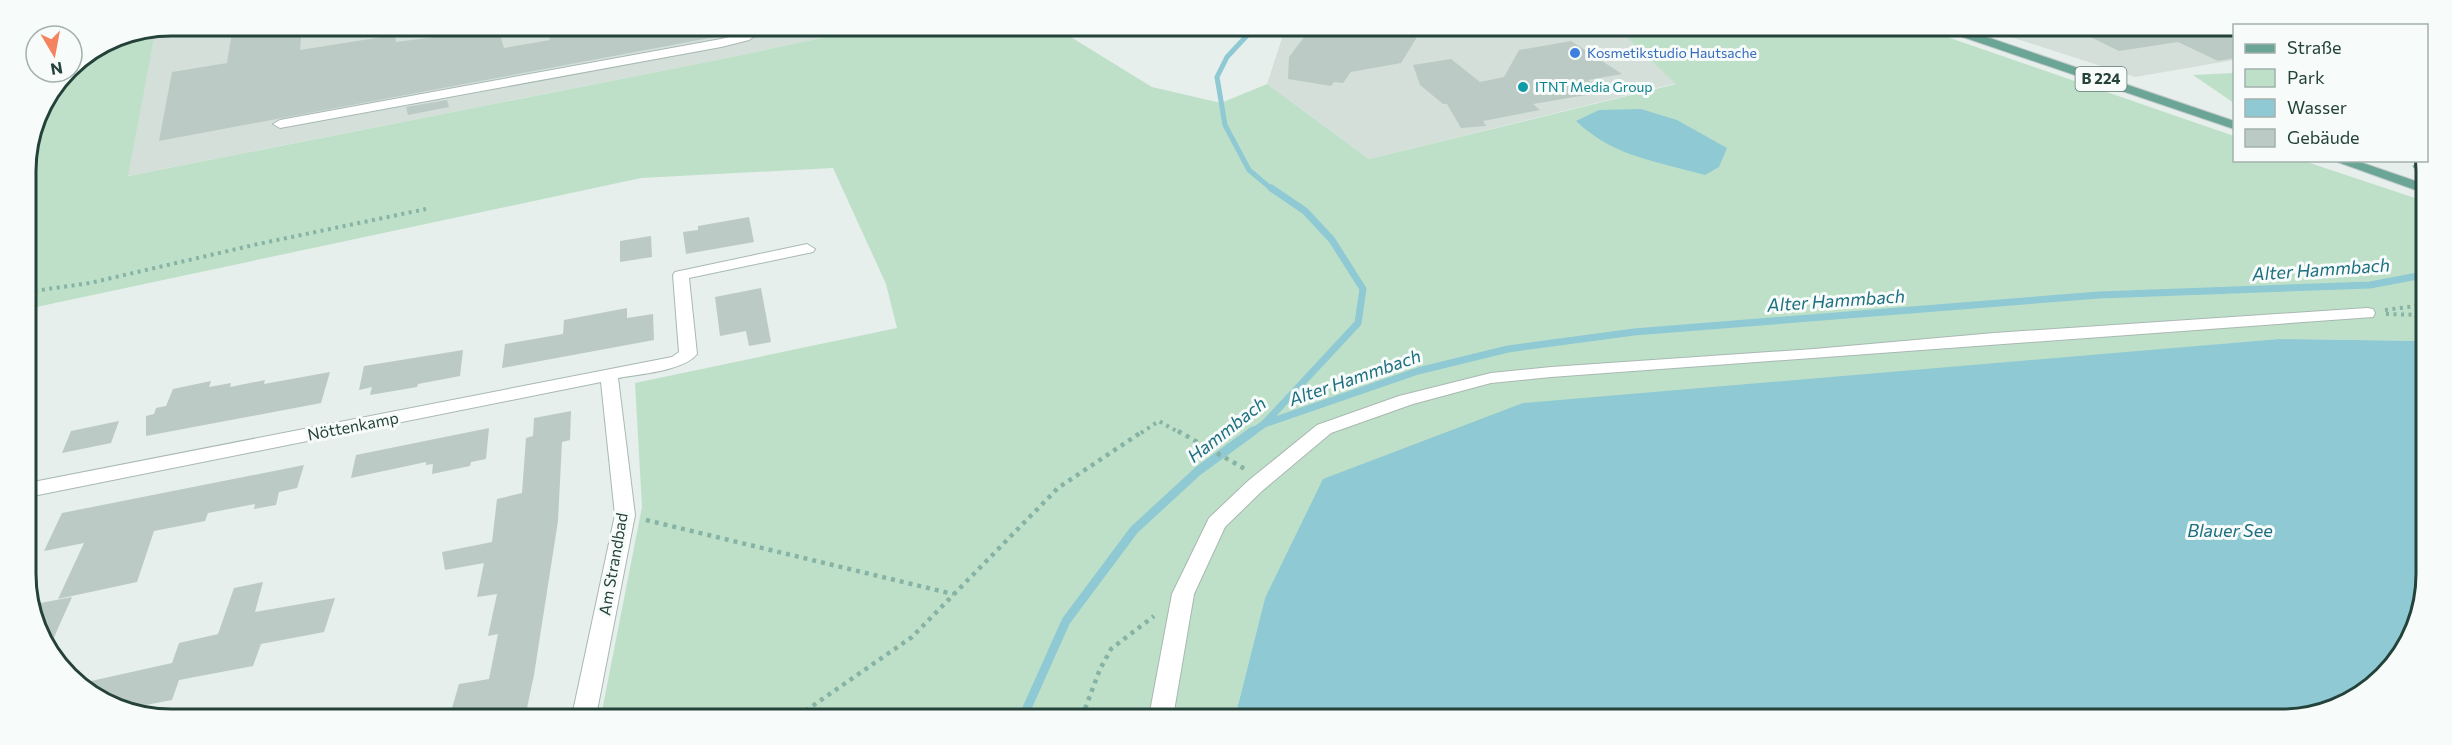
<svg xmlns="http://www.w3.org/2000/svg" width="2452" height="745" font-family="Commissioner,sans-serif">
<rect width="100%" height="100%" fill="#e6efeb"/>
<!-- built -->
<g fill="#d4dfda">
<path d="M 171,26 L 872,27 L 732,57 L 127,176 L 156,28 Z"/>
<path d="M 1288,28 L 1626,29 L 1620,30 L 1677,83 L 1369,159 L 1267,84 L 1283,35 Z"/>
<path d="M 1989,30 L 2234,30 L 2234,60 L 2135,77 Z"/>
</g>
<!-- green -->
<g fill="#bfe0c8">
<path d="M 872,27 L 1056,28 L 1152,87 L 1221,103 L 1267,84 L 1369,159 L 1676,84 L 1619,30 L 1924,29 L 2234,136 L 2234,160 L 2304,161 L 2424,201 L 2423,341 L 2279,339 L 1936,370 L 1265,598 L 1235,717 L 601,716 L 642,507 L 635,383 L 897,328 L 886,284 L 833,168 L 641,178 L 27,309 L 26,161 L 40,107 L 65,72 L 72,72 L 72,65 L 115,36 L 156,28 L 128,176 L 732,57 Z"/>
<path d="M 2234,73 L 2234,103 L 2193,75 Z"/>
</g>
<!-- water -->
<g fill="#8ec9d4">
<path d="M 1641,109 L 1677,120 L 1727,148 L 1719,167 L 1705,175 C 1656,161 1614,157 1576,121 L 1599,110 Z"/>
<path d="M 2279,339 L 2423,341 L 2422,612 L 2377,684 L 2337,709 L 2291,719 L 1235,717 L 1265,598 L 1323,479 L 1523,403 Z"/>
</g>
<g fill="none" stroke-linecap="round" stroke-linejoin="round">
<!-- stream-far2 -->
<path stroke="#8ec9d4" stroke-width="5" d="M 1254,28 L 1227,57 L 1217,77 L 1225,125 L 1249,170 L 1273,190"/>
<!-- stream-far1 -->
<g stroke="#8ec9d4" stroke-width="7">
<path d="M 1264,424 L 1418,371 L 1508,349 L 1634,332 L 2099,295 L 2370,285 L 2423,275"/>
<path d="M 1251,433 L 1264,424 L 1358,323 L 1363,289 L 1332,240 L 1305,211 L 1271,188"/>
</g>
<!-- stream -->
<path stroke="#8ec9d4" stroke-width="9" d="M 1023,717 L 1066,621 L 1134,530 L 1198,471 L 1253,431"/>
</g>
<!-- building -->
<g fill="#bbcac4">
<path d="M 233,26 L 302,26 L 300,50 L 395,35 L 396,42 L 498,29 L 504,48 L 550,40 L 546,26 L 725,27 L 726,35 L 159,141 L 172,72 L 227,63 Z"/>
<path d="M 1311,28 L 1401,28 L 1417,37 L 1401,63 L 1351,72 L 1343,83 L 1334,82 L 1331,86 L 1288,79 L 1289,57 Z"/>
<path d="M 2076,30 L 2235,30 L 2235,58 L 2218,61 L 2178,42 L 2119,51 Z"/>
<path d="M 1571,41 L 1622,74 L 1588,80 L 1604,92 L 1533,104 L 1540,110 L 1483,121 L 1486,126 L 1461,128 L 1447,104 L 1443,104 L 1420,85 L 1413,65 L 1451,59 L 1480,82 L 1504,77 L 1519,50 Z"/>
<path d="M 447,100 L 449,107 L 408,115 L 406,107 Z"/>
<path d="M 749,217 L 754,242 L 686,254 L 683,232 L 698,230 L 698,226 Z"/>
<path d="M 651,236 L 652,257 L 620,262 L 620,241 Z"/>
<path d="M 761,288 L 771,342 L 749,346 L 746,331 L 720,336 L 715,297 Z"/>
<path d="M 627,308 L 627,318 L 653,314 L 654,340 L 502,368 L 505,344 L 563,334 L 564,320 Z"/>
<path d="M 463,350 L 460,376 L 418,384 L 417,387 L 370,395 L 372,387 L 359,390 L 364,366 Z"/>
<path d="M 330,372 L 321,403 L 146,436 L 146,416 L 154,414 L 156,408 L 166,406 L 173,389 L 211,381 L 209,387 L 231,383 L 230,387 L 265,380 L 264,384 Z"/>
<path d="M 571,411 L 570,440 L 562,442 L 558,521 L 534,675 L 527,708 L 483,715 L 450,715 L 459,684 L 489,679 L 498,634 L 488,636 L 497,594 L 477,597 L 484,563 L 445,570 L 442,552 L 492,542 L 497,499 L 522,493 L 526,438 L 533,436 L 534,418 Z"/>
<path d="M 119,421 L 111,443 L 62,453 L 71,431 Z"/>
<path d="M 489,428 L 486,459 L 471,462 L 470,466 L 432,474 L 433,464 L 426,465 L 426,462 L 351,478 L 356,455 Z"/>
<path d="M 304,465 L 297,488 L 279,492 L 276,505 L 254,509 L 255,504 L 208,513 L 205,521 L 154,531 L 137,582 L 58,599 L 84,543 L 44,551 L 62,513 Z"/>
<path d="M 263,582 L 255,612 L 335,598 L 324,632 L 261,644 L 253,666 L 179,680 L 172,700 L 125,709 L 82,683 L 172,663 L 179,643 L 218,634 L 234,588 Z"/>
<path d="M 72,597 L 59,626 L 50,647 L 30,605 Z"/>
</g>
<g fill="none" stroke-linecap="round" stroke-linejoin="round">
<defs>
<g id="minor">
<path d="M 747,27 L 759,27 L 761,31 L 749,40 L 721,47 L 280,128 L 273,124 L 280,120 L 721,39 L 741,34 L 748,30 Z"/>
<path d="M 1986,30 L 2000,30 L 1984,41 L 1976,41 L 1976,35 Z"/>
<path d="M 807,244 L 815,249 L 813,252 L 689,278 L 697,354 C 684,371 639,374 618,378 L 635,515 L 596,716 L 572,716 L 615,515 L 601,382 L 28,497 L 28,483 L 672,357 L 679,352 L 673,275 L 675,272 Z"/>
<path d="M 2367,308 L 2373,309 L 2375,313 L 2373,317 L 1551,377 L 1491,383 L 1413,404 L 1331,433 L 1262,491 L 1225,527 L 1194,594 L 1173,717 L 1149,717 L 1172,594 L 1209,518 L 1248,481 L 1317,425 L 1399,396 L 1491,373 L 1551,367 L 1814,349 L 1994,333 Z"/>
</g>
<g id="major">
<path d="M 1949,30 L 1966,30 L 2234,121 L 2234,129 L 1951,33 Z"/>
<path d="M 2332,160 L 2354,160 L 2424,184 L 2424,193 Z"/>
</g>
</defs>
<!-- minor casing -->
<use href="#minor" stroke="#a8b8b2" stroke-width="2"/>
<!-- major casing -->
<use href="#major" stroke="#c2cac8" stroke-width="2"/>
<!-- path-far2 -->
<path stroke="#86b3a5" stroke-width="3" stroke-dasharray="2 3" stroke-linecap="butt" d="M 2413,167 L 2424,161"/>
<!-- path-far1 -->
<g stroke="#86b3a5" stroke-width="4" stroke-dasharray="3 4.5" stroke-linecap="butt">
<path d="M 27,292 L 90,283 L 258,244 L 426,209"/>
<path d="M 2385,310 L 2423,305"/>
<path d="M 2386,314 L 2423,315"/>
<path d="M 1141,433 L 1159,421 L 1180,433"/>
</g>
<!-- path -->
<g stroke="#86b3a5" stroke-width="4.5" stroke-dasharray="4 5" stroke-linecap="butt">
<path d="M 1178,431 L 1245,469"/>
<path d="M 646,520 L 953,594"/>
<path d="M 798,716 L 912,637 L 1058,488 L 1143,431"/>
<path d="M 1082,717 L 1100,669 L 1111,649 L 1154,616"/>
</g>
<!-- minor -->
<use href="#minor" fill="#fff" fill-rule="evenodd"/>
<!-- major -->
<use href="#major" fill="#6aa596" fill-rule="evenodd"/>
</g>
<!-- markers -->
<circle fill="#3f7fe0" stroke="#f7fbf9" stroke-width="2" cx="1575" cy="53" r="6"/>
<circle fill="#0f9aa8" stroke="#f7fbf9" stroke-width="2" cx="1523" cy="87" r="6"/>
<g text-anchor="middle" stroke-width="6" stroke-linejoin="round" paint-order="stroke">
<!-- far-shop labels -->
<g font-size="14" fill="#366cbe" stroke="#f7fbf9" text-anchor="start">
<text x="1587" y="58">Kosmetikstudio Hautsache</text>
</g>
<!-- far-culture labels -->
<g font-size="14" fill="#0d838f" stroke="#f7fbf9" text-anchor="start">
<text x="1535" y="92">ITNT Media Group</text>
</g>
<!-- shield labels -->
<rect fill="#f7fbf9" stroke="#637a73" stroke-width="1.5" x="2075.5" y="67" width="51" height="24" rx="4.5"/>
<g font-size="15" font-weight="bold" fill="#24423a">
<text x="2101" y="84">B 224</text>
</g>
<!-- street labels -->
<g font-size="16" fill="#24423a" stroke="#f7fbf9">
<text transform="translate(353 426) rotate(-11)" y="6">Nöttenkamp</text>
<text transform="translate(613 564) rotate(-80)" y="6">Am Strandbad</text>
</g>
<!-- water labels -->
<g font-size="18" font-style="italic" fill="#1c6f80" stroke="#f7fbf9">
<text transform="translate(2321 270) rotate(-4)" y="6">Alter Hammbach</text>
<text transform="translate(1836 301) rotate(-4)" y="6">Alter Hammbach</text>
<text transform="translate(1355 378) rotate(-19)" y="6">Alter Hammbach</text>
<text transform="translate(1227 430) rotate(-38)" y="6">Hammbach</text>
<text x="2230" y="537">Blauer See</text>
</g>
</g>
<!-- crop -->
<path d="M0 0H2452V745H0ZM171 36H2281A135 135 0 0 1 2416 171V574A135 135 0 0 1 2281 709H171A135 135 0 0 1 36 574V171A135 135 0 0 1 171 36Z" fill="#f7fbf9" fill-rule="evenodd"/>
<path fill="none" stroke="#24423a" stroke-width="3" d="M171 36H2281A135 135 0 0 1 2416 171V574A135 135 0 0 1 2281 709H171A135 135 0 0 1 36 574V171A135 135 0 0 1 171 36Z"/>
<!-- legend -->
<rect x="2233" y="24" width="195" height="138" fill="#f7fbf9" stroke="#a3b1ad" stroke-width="1.5"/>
<rect x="2245" y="44" width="30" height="9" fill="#6aa596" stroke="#a3b1ad" stroke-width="1.5"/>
<text x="2287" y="54" font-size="18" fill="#24423a">Straße</text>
<rect x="2245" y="69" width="30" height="18" fill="#bfe0c8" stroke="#a3b1ad" stroke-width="1.5"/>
<text x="2287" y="84" font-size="18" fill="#24423a">Park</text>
<rect x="2245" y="99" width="30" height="18" fill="#8ec9d4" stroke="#a3b1ad" stroke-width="1.5"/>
<text x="2287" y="114" font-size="18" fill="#24423a">Wasser</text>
<rect x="2245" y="129" width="30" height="18" fill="#bbcac4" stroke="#a3b1ad" stroke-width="1.5"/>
<text x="2287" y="144" font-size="18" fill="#24423a">Gebäude</text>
<!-- north arrow -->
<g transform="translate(54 54) rotate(170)"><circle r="28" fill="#f7fbf9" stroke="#a3b1ad" stroke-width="1.5"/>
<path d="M0-4.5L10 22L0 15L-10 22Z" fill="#f4845f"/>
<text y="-9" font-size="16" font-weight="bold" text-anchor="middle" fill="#24423a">N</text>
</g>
</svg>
